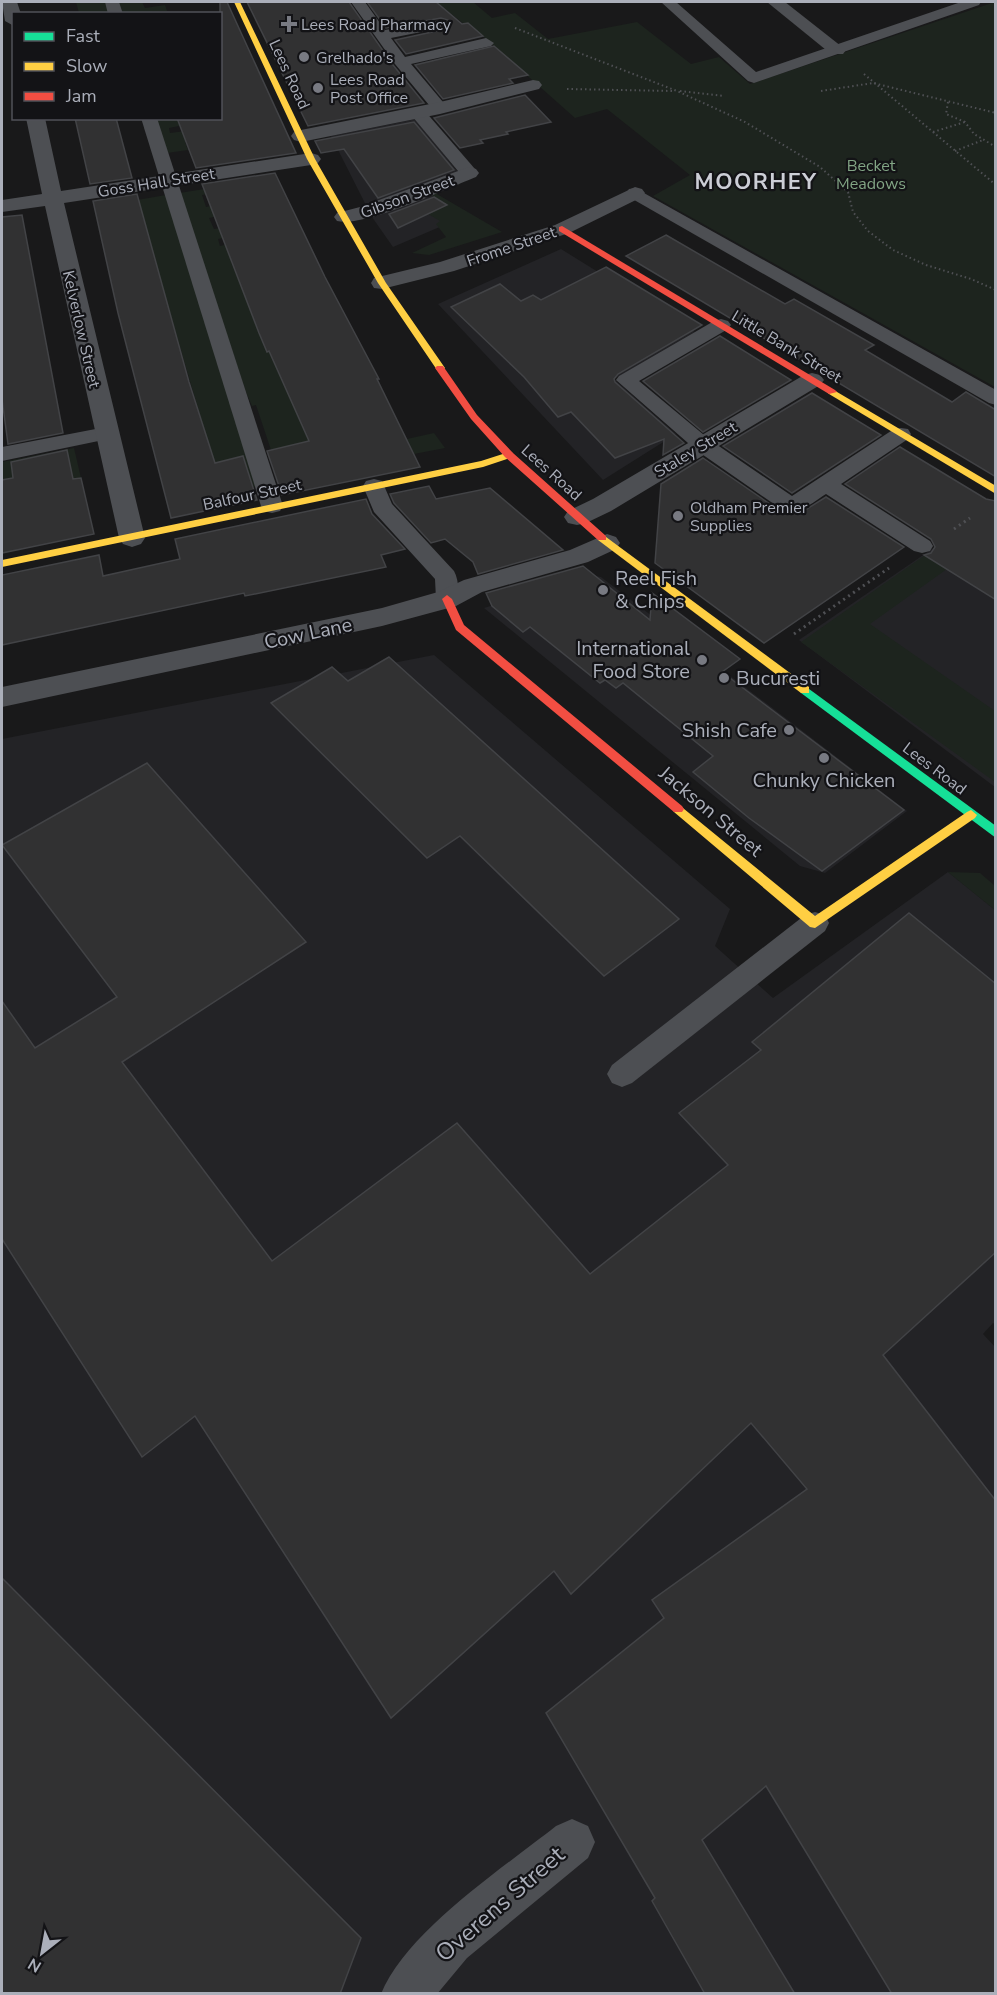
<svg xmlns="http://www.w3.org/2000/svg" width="997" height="1995" font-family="'Nunito Sans',sans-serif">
<rect width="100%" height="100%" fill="#19191a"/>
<!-- built -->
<g fill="#232326">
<path d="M 416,119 L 458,172 L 422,185 L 463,217 L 393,247 L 372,217 L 331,136 Z"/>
<path d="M 561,249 L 695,332 L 614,379 L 676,434 L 603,480 L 438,304 Z"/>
<path d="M 995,506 L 995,787 L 799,640 Z"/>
<path d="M 590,575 L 601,577 L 907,811 L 825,873 L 800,866 L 484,608 Z"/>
<path d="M 434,655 L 730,909 L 715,946 L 773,998 L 948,872 L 995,910 L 996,1325 L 993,1323 L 983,1334 L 996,1348 L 995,1993 L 2,1994 L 2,739 Z"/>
</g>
<!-- green -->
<g fill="#1d241e">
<path d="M 76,2 L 106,2 L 110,13 L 79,13 Z"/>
<path d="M 117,2 L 142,2 L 145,8 L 165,5 L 167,11 L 121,13 Z"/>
<path d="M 436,2 L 473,2 L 492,18 L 515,13 L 548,39 L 637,22 L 691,64 L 719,57 L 750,84 L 995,2 L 995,387 L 653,196 L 690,175 L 607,109 L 575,118 L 468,23 L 464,24 Z"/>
<path d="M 155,119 L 190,119 L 184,125 L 169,128 L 170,133 L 209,128 L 214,138 L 185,142 L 188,150 L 167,153 Z"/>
<path d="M 224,186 L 226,191 L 202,195 L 206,207 L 231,202 L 235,213 L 209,218 L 214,229 L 243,224 L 247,234 L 218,239 L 220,246 L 229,244 L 258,257 L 231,262 L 268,352 L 303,344 L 299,418 L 309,442 L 271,450 L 256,405 L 252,406 L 246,392 L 179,193 Z"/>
<path d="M 435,193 L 502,232 L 429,255 L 412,253 L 446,237 L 436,224 L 440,221 L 428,214 L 446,205 L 431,195 Z"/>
<path d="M 166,195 L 257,486 L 223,494 L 137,200 Z"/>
<path d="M 434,433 L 445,448 L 414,454 L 407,439 Z"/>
<path d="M 74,448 L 81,478 C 56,483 29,475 3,480 L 6,493 L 2,494 L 2,462 Z"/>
<path d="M 925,555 L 947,569 L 870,624 L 995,711 L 995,782 L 801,642 Z"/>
<path d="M 948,872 L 980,873 L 995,886 L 995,910 Z"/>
</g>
<!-- building -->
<g fill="#313132" stroke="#424346" stroke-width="1.5">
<path d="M 220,2 L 227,2 L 296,153 L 196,168 L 177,118 L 220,118 Z"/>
<path d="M 247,2 L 349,2 L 393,65 L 424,103 L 308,126 Z"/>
<path d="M 367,2 L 436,2 L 462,24 L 468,23 L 483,36 L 406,54 L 395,40 L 446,29 L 450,25 L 448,20 L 441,18 L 386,28 Z"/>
<path d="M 494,46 L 528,75 L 509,79 L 513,83 L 443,99 L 415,65 Z"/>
<path d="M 525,95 L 551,122 L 506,132 L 508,134 L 480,140 L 483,143 L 460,148 L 434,118 Z"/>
<path d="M 75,118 L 116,118 L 132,178 L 90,184 Z"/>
<path d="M 414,122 L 454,170 L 378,198 L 344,149 L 321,153 L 315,141 Z"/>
<path d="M 275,173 L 325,277 L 379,379 L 377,379 L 420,467 L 282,495 L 267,451 L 309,441 L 269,351 L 267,352 L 259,333 L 202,184 Z"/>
<path d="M 137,194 L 189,382 L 215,463 L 243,456 L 257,500 L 171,518 L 118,313 L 93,201 Z"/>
<path d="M 434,197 L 447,205 L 398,228 L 389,214 Z"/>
<path d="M 22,215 L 63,433 L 8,444 L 2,399 L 2,217 Z"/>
<path d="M 666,235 L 785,304 L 794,299 L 874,345 L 865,350 L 952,402 L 966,392 L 996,410 L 996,477 L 626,256 Z"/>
<path d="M 606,267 L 702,325 L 618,374 L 614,379 L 615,382 L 684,443 L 663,455 L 664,439 L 615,458 L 571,412 L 558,417 L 524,377 L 451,307 L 500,284 L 521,301 L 533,295 L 541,300 Z"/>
<path d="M 720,336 L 791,380 L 703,432 L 643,381 Z"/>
<path d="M 812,393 L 881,435 L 792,493 L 723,446 Z"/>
<path d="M 900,447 L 986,499 L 996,501 L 996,600 L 924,555 L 931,553 L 935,547 L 931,539 L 845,484 Z"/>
<path d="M 67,450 L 73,479 L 81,478 L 94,534 L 2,553 L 2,480 L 13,478 L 11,462 Z"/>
<path d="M 703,458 L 783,513 L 802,512 L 826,497 L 904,547 L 764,643 L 655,563 L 661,484 Z"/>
<path d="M 429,486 L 436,499 L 490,488 L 563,550 L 478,574 L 473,562 L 445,539 L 431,543 L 394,503 L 390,494 Z"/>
<path d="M 366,499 L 372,514 L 405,549 L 381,555 L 386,567 L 245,596 L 244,593 L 2,645 L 2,575 L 99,555 L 103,576 L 180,559 L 175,539 Z"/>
<path d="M 583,566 L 650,620 L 652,593 L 740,659 L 722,672 L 904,810 L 822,871 L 749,818 L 693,772 L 713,756 L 623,683 L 616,688 L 605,680 L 600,683 L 530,627 L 523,632 L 492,606 L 486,593 Z"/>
<path d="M 389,657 L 679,919 L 604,976 L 460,836 L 427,858 L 271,703 L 332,667 L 348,681 Z"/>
<path d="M 147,763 L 306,942 L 122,1062 L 272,1261 L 457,1123 L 590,1274 L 728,1165 L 679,1113 L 761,1050 L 752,1042 L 909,913 L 996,984 L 996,1252 L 883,1355 L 996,1501 L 996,1994 L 892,1994 L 766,1786 L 702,1840 L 795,1994 L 705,1994 L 652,1901 L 655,1898 L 546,1713 L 664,1618 L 652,1600 L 807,1489 L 751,1423 L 571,1594 L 554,1571 L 391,1718 L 195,1416 L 142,1457 L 2,1239 L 2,1001 L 35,1048 L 117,997 L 2,845 Z"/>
<path d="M 2,1578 L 361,1938 L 340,1994 L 2,1994 Z"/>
</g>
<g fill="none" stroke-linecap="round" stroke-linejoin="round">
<!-- path-far1 -->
<g stroke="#4f5054" stroke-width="2" stroke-dasharray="1.5 3" stroke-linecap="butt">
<path d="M 515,28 L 677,91 L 745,122 L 820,167 L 848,192 L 853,212 L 868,231 L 893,250 L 926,265 L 971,279 L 996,290"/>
<path d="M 864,74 L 996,185"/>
<path d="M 567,89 L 673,91"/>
<path d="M 680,91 L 724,96"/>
<path d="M 821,91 L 873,83 L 996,113"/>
<path d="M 948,102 L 946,114 L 965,122 L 974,134 L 996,147"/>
<path d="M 933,132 L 965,122"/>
<path d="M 955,151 L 983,140"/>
</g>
<!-- path -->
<g stroke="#4f5054" stroke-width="3" stroke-dasharray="2 4" stroke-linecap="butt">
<path d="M 954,529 L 970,518"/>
<path d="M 794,634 L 889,568"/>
</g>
<!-- lane -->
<g fill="#4d4f53" fill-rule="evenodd">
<path d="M 105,2 L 119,2 L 123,14 L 108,14 Z"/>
<path d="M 351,2 L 365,2 L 385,30 L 441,20 L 446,21 L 448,24 L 446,27 L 391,38 L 405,57 L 486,38 L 494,43 L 491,46 L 411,64 L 448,108 L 446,111 L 434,111 L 395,64 Z"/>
<path d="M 661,2 L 676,2 L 756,72 L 961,2 L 981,2 L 979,5 L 754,83 L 748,81 Z"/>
<path d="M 418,108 L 424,110 L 475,169 L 477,173 L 475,177 L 463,177 L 412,116 L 410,113 Z"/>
<path d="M 141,118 L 157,118 L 283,506 L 280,511 L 272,513 L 264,511 L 261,506 Z"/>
<path d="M 635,188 L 996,390 L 996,405 L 989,403 L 629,197 L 626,193 L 629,189 Z"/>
<path d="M 721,319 L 728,321 L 731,325 L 728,329 L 639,381 L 710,440 L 792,496 L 894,429 L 901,428 L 908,429 L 911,434 L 908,439 L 841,484 L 930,541 L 933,546 L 930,551 L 922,553 L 914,551 L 826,494 C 813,502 800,515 784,511 L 696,450 L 616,380 L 619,376 L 714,321 Z"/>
<path d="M 106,427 L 113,428 L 116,433 L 113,438 L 2,461 L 2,447 Z"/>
<path d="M 374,479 L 382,481 L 392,504 L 454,571 C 459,580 460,596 455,605 L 447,607 L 439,605 L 436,599 L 435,579 L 374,512 L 363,486 L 366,481 Z"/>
<path d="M 815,912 L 825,915 L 829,923 L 825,931 L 632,1083 L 622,1087 L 612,1083 L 607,1074 L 612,1065 L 805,915 Z"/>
</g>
<!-- street -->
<g fill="#4d4f53" fill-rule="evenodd">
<path d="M 2,2 L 17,2 L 21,14 L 14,14 L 14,26 L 5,21 Z"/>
<path d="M 767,2 L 785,2 L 846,50 L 843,54 L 831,54 Z"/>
<path d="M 533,80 L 539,81 L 542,85 L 539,89 L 440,114 L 301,142 L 294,140 L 291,136 L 294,132 L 301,130 L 440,102 Z"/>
<path d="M 26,118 L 45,118 L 61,191 L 311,153 L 318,155 L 321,159 L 318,163 L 311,165 L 64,203 L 145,538 L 141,544 L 132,547 L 123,544 L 119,538 L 45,206 L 2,212 L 2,200 L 42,194 Z"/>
<path d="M 469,167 L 476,169 L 479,173 L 476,177 C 448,188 363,228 337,221 L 334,217 L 337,213 L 360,207 Z"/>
<path d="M 635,187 L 642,189 L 645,193 L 642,197 L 569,233 L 454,271 L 382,289 L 374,288 L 371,283 L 374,278 L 440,262 L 555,225 Z"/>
<path d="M 812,373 L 820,375 L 824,380 L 820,385 L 611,511 L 586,523 L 577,525 L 568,523 L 564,517 L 568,511 L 593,499 L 804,375 Z"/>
<path d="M 607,534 L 616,537 L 620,543 L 616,549 L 588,562 L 482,592 L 456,606 L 382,626 L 2,707 L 2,687 L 382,608 L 438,592 L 464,580 L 570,550 Z"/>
<path d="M 572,1819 L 588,1826 L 595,1842 L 588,1858 L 467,1958 L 437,1994 L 381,1994 C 406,1932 503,1868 556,1826 Z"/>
</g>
<!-- fast -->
<path fill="#16e098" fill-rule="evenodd" d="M 805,686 L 996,826 L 996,838 L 801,693 L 799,690 Z"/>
<!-- slow -->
<g fill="#ffcf43" fill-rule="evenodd">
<path d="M 234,2 L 240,2 L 315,159 L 386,283 L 445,368 L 443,370 L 437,370 L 378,283 L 307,159 Z"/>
<path d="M 832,389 L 996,486 L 996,494 L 829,394 L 827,392 Z"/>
<path d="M 509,452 L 513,453 L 513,457 L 483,467 L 2,567 L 2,560 L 481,461 Z"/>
<path d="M 602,534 L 809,687 L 809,693 L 801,693 L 598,540 L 598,536 Z"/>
<path d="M 678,804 L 815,916 L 967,812 L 971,810 L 977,815 L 975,818 L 815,928 L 810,927 L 674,812 L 672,809 L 674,806 Z"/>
</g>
<!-- jam -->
<g fill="#f24e42" fill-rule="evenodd">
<path d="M 562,226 L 835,390 L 837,392 L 829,394 L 559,231 L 559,227 Z"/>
<path d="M 437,366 L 443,366 L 477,415 L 513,453 L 606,536 L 606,540 L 598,540 L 505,457 L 471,419 L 435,368 Z"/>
<path d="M 447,595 L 452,599 L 464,625 L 682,806 L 684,809 L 682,812 L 674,812 L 456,630 L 442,599 Z"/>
</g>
</g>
<!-- markers -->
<g fill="#787a82" stroke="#131316" stroke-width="2">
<path d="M286 15h6v6h6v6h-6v6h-6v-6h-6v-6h6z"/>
<circle cx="304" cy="57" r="6"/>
<circle cx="318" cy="88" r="6"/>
<circle cx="678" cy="516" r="6"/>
<circle cx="603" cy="590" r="6"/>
<circle cx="702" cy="660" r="6"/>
<circle cx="724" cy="678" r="6"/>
<circle cx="789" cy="730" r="6"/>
<circle cx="824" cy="758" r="6"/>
</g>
<g text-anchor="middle" stroke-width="4.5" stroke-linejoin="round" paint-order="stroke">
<!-- far-poi labels -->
<g font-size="16" fill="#abafba" stroke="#131316" text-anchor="start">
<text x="301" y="30">Lees Road Pharmacy</text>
<text x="316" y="63">Grelhado's</text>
<text x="330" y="85">Lees Road<tspan x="330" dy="18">Post Office</tspan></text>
<text x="690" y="513">Oldham Premier<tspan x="690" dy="18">Supplies</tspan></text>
</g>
<!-- far-street labels -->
<g font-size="16" fill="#abafba" stroke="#131316">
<text transform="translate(290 74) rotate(65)" y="6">Lees Road</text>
<text transform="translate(156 182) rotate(-9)" y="6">Goss Hall Street</text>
<text transform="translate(407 196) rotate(-20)" y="6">Gibson Street</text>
<text transform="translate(511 246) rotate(-19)" y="6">Frome Street</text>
<text transform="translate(82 329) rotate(77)" y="6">Kelverlow Street</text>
<text transform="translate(787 346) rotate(31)" y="6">Little Bank Street</text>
<text transform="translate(695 449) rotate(-31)" y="6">Staley Street</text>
<text transform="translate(552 472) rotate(42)" y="6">Lees Road</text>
<text transform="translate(252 494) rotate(-12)" y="6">Balfour Street</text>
<text transform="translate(935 768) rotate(37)" y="6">Lees Road</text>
</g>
<!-- far-park labels -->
<g font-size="16" fill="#82a585" stroke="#131316">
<text x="871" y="171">Becket<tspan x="871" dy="18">Meadows</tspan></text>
</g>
<!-- poi labels -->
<g font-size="20" fill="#abafba" stroke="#131316" text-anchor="start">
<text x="615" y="585">Reel Fish<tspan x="615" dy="23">&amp; Chips</tspan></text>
<text x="690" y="655" text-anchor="end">International<tspan x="690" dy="23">Food Store</tspan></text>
<text x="736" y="685">Bucuresti</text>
<text x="777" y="737" text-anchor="end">Shish Cafe</text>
<text x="824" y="787" text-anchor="middle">Chunky Chicken</text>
</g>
<!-- street labels -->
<g font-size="20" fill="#abafba" stroke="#131316">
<text transform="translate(308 633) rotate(-12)" y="7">Cow Lane</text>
<text transform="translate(711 811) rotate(40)" y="7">Jackson Street</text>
</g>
<!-- far-district labels -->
<g font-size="22" font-weight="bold" letter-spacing="1.5" fill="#ccced6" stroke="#131316">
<text x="756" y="189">MOORHEY</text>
</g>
<!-- near-street labels -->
<g font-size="24" fill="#abafba" stroke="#131316">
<text transform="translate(500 1904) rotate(-41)" y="8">Overens Street</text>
</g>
</g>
<!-- border -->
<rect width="997" height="1995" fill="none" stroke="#abafba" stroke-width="6"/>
<!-- legend -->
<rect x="12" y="12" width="210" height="108" fill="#131316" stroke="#505158" stroke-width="1.5"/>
<rect x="24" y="32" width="30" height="9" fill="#16e098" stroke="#505158" stroke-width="1.5"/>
<text x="66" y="42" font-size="18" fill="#abafba">Fast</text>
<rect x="24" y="62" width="30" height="9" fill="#ffcf43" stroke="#505158" stroke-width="1.5"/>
<text x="66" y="72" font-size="18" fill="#abafba">Slow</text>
<rect x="24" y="92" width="30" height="9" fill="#f24e42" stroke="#505158" stroke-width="1.5"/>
<text x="66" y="102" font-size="18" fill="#abafba">Jam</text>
<!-- north arrow -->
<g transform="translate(42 1953) rotate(211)" stroke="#131316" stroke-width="4.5" paint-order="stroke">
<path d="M0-4.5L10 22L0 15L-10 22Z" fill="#abafba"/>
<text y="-9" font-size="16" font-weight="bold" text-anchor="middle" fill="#abafba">N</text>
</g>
</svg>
